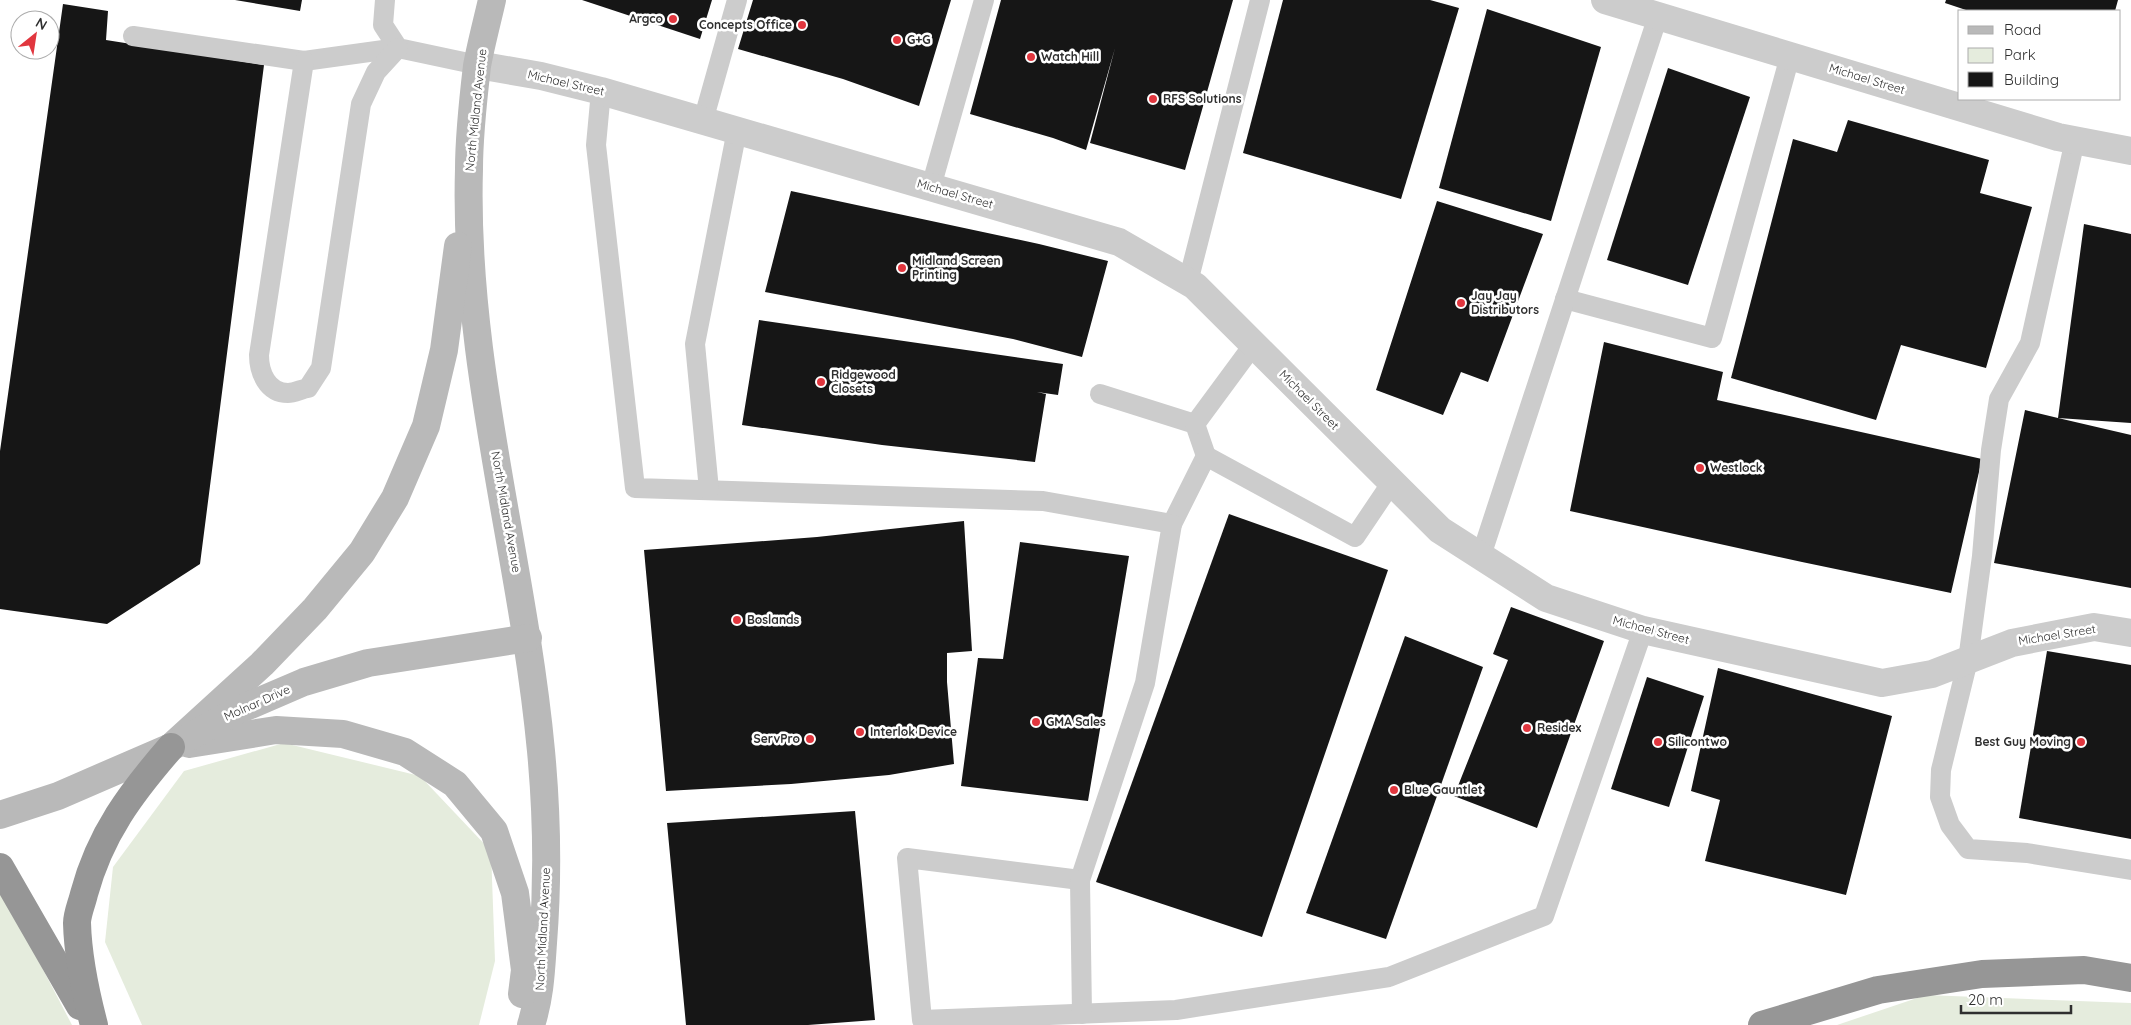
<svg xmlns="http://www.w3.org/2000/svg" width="2131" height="1025" font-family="Quicksand,sans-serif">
<rect width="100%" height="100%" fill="#fff"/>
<!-- green -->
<g fill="#e5ecdd">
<path d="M 284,743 L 420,776 L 491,851 L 495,961 L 479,1025 L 142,1025 L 105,942 L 113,867 L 184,771 Z"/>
<path d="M 0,887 L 72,1025 L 0,1025 Z"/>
<path d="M 1926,995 L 2131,1003 L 2131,1025 L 1837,1025 Z"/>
</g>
<!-- building -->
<g fill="#161616">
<path d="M 235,0 L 302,0 L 300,11 Z"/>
<path d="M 582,0 L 712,0 L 700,39 Z"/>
<path d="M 753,0 L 951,0 L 919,106 L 843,79 L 738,49 Z"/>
<path d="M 1001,0 L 1233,0 L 1185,170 L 1090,143 L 1115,48 L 1086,150 L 1053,138 L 970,114 Z"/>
<path d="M 1283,0 L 1430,0 L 1459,8 L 1401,199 L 1243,153 Z"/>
<path d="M 1946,0 L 2118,0 L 2115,11 L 1969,11 L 1945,3 Z"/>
<path d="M 63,4 L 108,11 L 106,40 L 264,65 L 200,564 L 107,624 L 0,609 L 0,451 Z"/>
<path d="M 1487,9 L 1601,47 L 1551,221 L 1439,188 Z"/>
<path d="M 1668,68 L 1750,97 L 1688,285 L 1607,260 Z"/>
<path d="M 1848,120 L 1989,160 L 1980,193 L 2032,207 L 1986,368 L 1901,345 L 1876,420 L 1731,378 L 1793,139 L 1837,152 Z"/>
<path d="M 791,191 L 1039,244 L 1108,261 L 1082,357 L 1013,339 L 765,292 Z"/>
<path d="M 1437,201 L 1543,234 L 1488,382 L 1461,372 L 1443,415 L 1376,390 Z"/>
<path d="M 2084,224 L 2131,234 L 2131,423 L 2058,418 L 2131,435 L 2131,588 L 1994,563 L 2025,410 L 2058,418 Z"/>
<path d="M 759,320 L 1063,364 L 1058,395 L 1037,392 L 1046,394 L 1035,462 L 882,445 L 742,425 Z"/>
<path d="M 1604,342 L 1723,372 L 1717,400 L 1982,459 L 1951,593 L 1802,562 L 1570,511 Z"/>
<path d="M 1229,514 L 1388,570 L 1262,937 L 1096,882 Z"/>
<path d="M 964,521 L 972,651 L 947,653 L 947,682 L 954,764 L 889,775 L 791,784 L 666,791 L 644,550 L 817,537 Z"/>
<path d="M 1020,542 L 1129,556 L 1088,801 L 961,786 L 978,658 L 1003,659 Z"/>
<path d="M 1511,607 L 1604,641 L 1537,828 L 1454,796 L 1508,660 L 1493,654 Z"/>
<path d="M 1405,636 L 1483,667 L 1386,939 L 1306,913 Z"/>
<path d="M 2047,651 L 2131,665 L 2131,839 L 2019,818 Z"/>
<path d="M 1718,668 L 1892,716 L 1846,895 L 1705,861 L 1720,800 L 1691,791 Z"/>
<path d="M 1647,677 L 1704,696 L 1669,807 L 1611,789 Z"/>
<path d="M 855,811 L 875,1020 L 808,1025 L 686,1025 L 667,823 Z"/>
</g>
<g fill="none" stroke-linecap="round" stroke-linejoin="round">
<!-- lane -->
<g stroke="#ccc" stroke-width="20">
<path d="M 385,0 L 383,25 L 398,48 L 478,65"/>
<path d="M 133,36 L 304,61 L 398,48"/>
<path d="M 304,61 L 259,355 C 259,372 267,393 288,393 C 294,393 302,389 308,388 L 321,368 L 361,104 L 376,72 L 398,48"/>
<path d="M 601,91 L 596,145 L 635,488 L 1043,501 L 1172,524 L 1206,456 L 1355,537 L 1392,482"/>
<path d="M 703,121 L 737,0"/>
<path d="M 2075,140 L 2030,343 L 1999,399 L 1991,450 L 1982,556 L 1968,660 L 1941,770 L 1940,797 L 1950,825 L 1968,849 L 2027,853 L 2131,870"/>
<path d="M 931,187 L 984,0"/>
<path d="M 1188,282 L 1260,0"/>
<path d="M 1565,299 L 1712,338 L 1790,56"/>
<path d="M 1100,394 L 1195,424 L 1206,456"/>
<path d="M 1195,424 L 1254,344"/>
<path d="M 709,490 L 695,344 L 737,130"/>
<path d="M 1172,524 L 1145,683 L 1080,880 L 907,858 L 922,1020 L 1176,1010 L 1389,977 L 1544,916 L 1643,630"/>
<path d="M 1481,556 L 1658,16"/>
<path d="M 1080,880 L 1082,1014"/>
</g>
<!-- street -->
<g stroke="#ccc" stroke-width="28">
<path d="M 1605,0 L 2058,137 L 2131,151"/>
<path d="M 478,65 L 541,76 L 601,91 L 1119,242 L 1195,286 L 1440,530 L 1546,598 L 1643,630 L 1882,683 L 1932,674 L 2012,643 L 2094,627 L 2131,633"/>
</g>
<!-- secondary -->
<g stroke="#b9b9b9" stroke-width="28">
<path d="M 492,0 C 487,22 481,44 477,66 C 473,100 469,135 469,169 C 463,364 523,558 541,751 C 547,815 548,879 543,943 C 541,972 540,997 531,1025"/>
<path d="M 189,744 L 276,730 L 343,734 L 405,752 L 455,784 L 494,831 L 515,893 L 525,970 L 522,994"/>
<path d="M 171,747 L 262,664 L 315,609 L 362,552 L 395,498 L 426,426 L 444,350 L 458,246"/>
<path d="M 0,815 L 58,796 L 171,747 L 234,712 L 304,682 L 368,663 L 528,638"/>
</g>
<!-- highway -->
<g stroke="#969696" stroke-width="28">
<path d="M 0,867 L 80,1006"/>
<path d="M 94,1025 C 85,991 78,959 77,923 C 77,914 82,903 84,894 C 100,834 131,793 171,747"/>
<path d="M 1762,1025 L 1878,990 L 1982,974 L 2084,970 L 2131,978"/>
</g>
</g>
<!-- markers -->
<g fill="#e1363e" stroke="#fff" stroke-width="2">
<circle cx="673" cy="19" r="5"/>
<circle cx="802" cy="25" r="5"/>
<circle cx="897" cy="40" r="5"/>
<circle cx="1031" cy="57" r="5"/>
<circle cx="1153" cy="99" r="5"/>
<circle cx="902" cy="268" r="5"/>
<circle cx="1461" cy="303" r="5"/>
<circle cx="821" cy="382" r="5"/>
<circle cx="1700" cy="468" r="5"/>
<circle cx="737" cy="620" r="5"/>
<circle cx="1036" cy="722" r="5"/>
<circle cx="1527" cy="728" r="5"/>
<circle cx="860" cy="732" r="5"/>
<circle cx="810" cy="739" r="5"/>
<circle cx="1658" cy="742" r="5"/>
<circle cx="2081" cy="742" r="5"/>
<circle cx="1394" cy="790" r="5"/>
</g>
<g text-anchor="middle" stroke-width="5" stroke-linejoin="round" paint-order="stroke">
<!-- poi labels -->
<g font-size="12" font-weight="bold" fill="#2f2f2f" stroke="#fff" text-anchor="start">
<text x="663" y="23" text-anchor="end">Argco</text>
<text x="792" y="29" text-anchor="end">Concepts Office</text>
<text x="907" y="44">G+G</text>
<text x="1041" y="61">Watch Hill</text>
<text x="1163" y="103">RFS Solutions</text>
<text x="912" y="265">Midland Screen<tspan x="912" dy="14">Printing</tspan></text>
<text x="1471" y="300">Jay Jay<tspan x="1471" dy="14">Distributors</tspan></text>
<text x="831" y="379">Ridgewood<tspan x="831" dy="14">Closets</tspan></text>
<text x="1710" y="472">Westlock</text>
<text x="747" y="624">Boslands</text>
<text x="1046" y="726">GMA Sales</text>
<text x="1537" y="732">Residex</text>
<text x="870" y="736">Interlok Device</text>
<text x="800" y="743" text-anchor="end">ServPro</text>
<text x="1668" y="746">Silicontwo</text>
<text x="2071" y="746" text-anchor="end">Best Guy Moving</text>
<text x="1404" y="794">Blue Gauntlet</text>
</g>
<!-- street labels -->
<g font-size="12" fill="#2f2f2f" stroke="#fff">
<text transform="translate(1867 79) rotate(17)" y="4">Michael Street</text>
<text transform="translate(566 83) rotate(13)" y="4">Michael Street</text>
<text transform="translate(476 110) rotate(-84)" y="4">North Midland Avenue</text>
<text transform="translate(955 194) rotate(16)" y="4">Michael Street</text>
<text transform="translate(1309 400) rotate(45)" y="4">Michael Street</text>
<text transform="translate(506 512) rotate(80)" y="4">North Midland Avenue</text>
<text transform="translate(1651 630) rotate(15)" y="4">Michael Street</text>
<text transform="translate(2057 635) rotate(-9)" y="4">Michael Street</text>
<text transform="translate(257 703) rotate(-24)" y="4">Molnar Drive</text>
<text transform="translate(543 929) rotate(-87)" y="4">North Midland Avenue</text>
</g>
</g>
<!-- legend -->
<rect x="1958" y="10" width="162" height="90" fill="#ffffff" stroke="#acacac"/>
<rect x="1968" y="26" width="25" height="8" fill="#b9b9b9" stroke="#acacac"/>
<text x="2004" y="35" font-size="15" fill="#2f2f2f">Road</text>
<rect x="1968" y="48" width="25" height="15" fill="#e5ecdd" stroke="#acacac"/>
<text x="2004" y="60" font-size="15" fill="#2f2f2f">Park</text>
<rect x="1968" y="72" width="25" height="15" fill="#161616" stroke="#acacac"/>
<text x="2004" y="85" font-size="15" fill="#2f2f2f">Building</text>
<!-- north arrow -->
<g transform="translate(35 35) rotate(30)"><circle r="24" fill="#ffffff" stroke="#acacac"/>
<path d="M0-4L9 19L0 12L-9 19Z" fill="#e1363e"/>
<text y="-8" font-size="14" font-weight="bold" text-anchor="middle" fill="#2f2f2f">N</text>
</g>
<!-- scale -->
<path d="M1961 1005v8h110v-8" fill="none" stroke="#2f2f2f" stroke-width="2.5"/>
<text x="1968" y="1005" font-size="15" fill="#2f2f2f" stroke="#ffffff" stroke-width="4" paint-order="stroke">20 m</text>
</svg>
